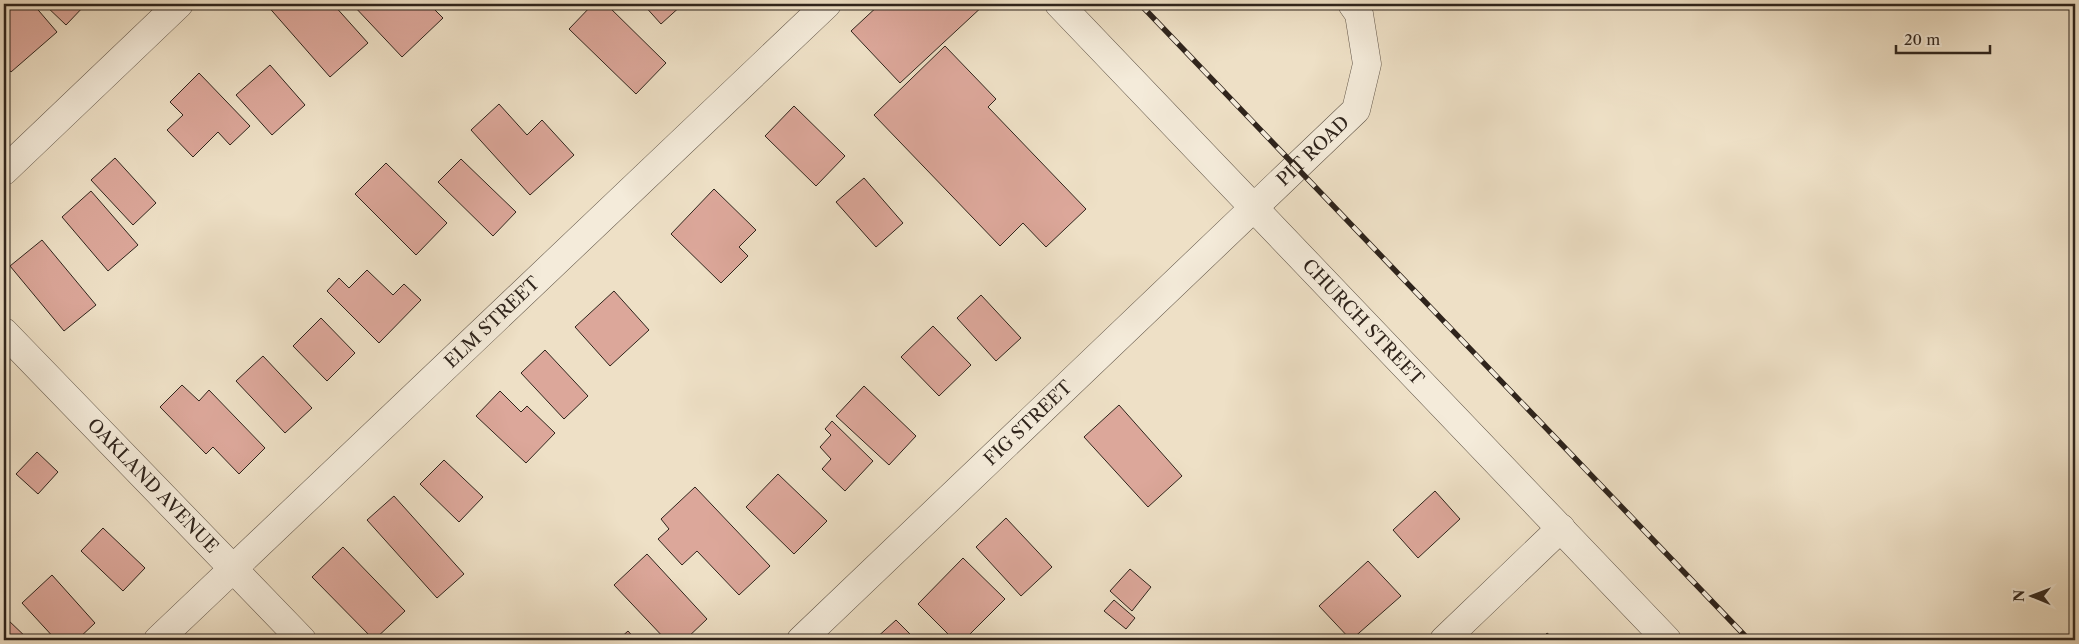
<svg xmlns="http://www.w3.org/2000/svg" width="2079" height="644" font-family="'Libre Caslon Text',serif">
<rect width="100%" height="100%" fill="#eee0c6"/>
<filter id="stains"><feTurbulence type="fractalNoise" baseFrequency=".004" numOctaves="4"/><feColorMatrix values="0 0 0 0 .2 0 0 0 0 .09 0 0 0 0 .02 0 0 0 .5 -.17"/></filter>
<radialGradient id="worn" r=".72"><stop offset=".6" stop-color="#630" stop-opacity="0"/><stop offset="1" stop-color="#630" stop-opacity=".3"/></radialGradient>
<!-- building -->
<g fill="#dca79a" stroke="#2f241c">
<path d="M 4,4 L 33,4 L 57,32 L 11,72 L 4,64 Z"/>
<path d="M 44,4 L 86,4 L 66,25 Z"/>
<path d="M 266,4 L 333,4 L 368,43 L 330,77 Z"/>
<path d="M 352,4 L 429,4 L 443,18 L 402,57 Z"/>
<path d="M 593,4 L 606,4 L 666,63 L 636,94 L 569,29 Z"/>
<path d="M 643,4 L 683,4 L 661,24 Z"/>
<path d="M 880,4 L 985,4 L 900,83 L 851,31 Z"/>
<path d="M 945,46 L 996,99 L 988,107 L 1086,209 L 1046,247 L 1023,223 L 1000,246 L 874,115 Z"/>
<path d="M 270,65 L 305,105 L 272,135 L 236,95 Z"/>
<path d="M 199,73 L 250,126 L 230,145 L 218,132 L 193,157 L 167,130 L 183,115 L 170,102 Z"/>
<path d="M 499,104 L 527,135 L 542,120 L 574,155 L 530,195 L 471,130 Z"/>
<path d="M 794,106 L 845,156 L 816,186 L 765,136 Z"/>
<path d="M 115,158 L 156,203 L 133,225 L 91,180 Z"/>
<path d="M 461,159 L 516,212 L 493,236 L 438,182 Z"/>
<path d="M 386,163 L 447,223 L 416,255 L 355,194 Z"/>
<path d="M 864,178 L 903,223 L 876,247 L 836,202 Z"/>
<path d="M 714,189 L 756,230 L 739,247 L 748,256 L 721,283 L 671,234 Z"/>
<path d="M 91,191 L 138,245 L 108,271 L 62,217 Z"/>
<path d="M 42,240 L 96,305 L 64,331 L 10,266 Z"/>
<path d="M 367,270 L 393,295 L 404,284 L 421,300 L 379,343 L 327,291 L 339,278 L 349,288 Z"/>
<path d="M 614,291 L 649,330 L 610,366 L 575,327 Z"/>
<path d="M 981,295 L 1021,338 L 996,361 L 957,318 Z"/>
<path d="M 321,318 L 355,353 L 327,381 L 293,346 Z"/>
<path d="M 933,326 L 971,365 L 939,396 L 901,357 Z"/>
<path d="M 545,350 L 588,396 L 564,419 L 521,373 Z"/>
<path d="M 263,356 L 312,408 L 285,433 L 236,381 Z"/>
<path d="M 182,385 L 199,401 L 209,390 L 265,448 L 239,474 L 213,447 L 206,454 L 160,407 Z"/>
<path d="M 864,386 L 916,436 L 889,465 L 836,416 Z"/>
<path d="M 500,391 L 521,412 L 527,406 L 555,433 L 526,463 L 476,416 Z"/>
<path d="M 1119,405 L 1182,476 L 1148,507 L 1084,437 Z"/>
<path d="M 832,421 L 873,461 L 845,491 L 822,469 L 831,459 L 820,447 L 831,435 L 825,429 Z"/>
<path d="M 37,452 L 58,472 L 38,494 L 16,474 Z"/>
<path d="M 444,460 L 483,497 L 459,522 L 420,484 Z"/>
<path d="M 778,474 L 827,521 L 794,554 L 746,507 Z"/>
<path d="M 695,487 L 770,566 L 739,595 L 697,551 L 682,565 L 658,539 L 669,529 L 661,519 Z"/>
<path d="M 1435,491 L 1460,519 L 1418,558 L 1393,530 Z"/>
<path d="M 394,496 L 464,574 L 437,598 L 367,520 Z"/>
<path d="M 1006,518 L 1052,567 L 1021,596 L 976,547 Z"/>
<path d="M 103,528 L 145,568 L 123,591 L 81,551 Z"/>
<path d="M 343,547 L 405,611 L 374,640 L 312,577 Z"/>
<path d="M 647,554 L 707,619 L 685,640 L 666,640 L 614,585 Z"/>
<path d="M 963,558 L 1005,599 L 964,640 L 954,640 L 918,604 Z"/>
<path d="M 1368,561 L 1401,596 L 1351,640 L 1319,606 Z"/>
<path d="M 1130,569 L 1151,587 L 1132,611 L 1110,591 Z"/>
<path d="M 52,575 L 95,623 L 77,640 L 56,640 L 22,603 Z"/>
<path d="M 1114,600 L 1135,618 L 1126,629 L 1104,611 Z"/>
<path d="M 7,619 L 29,640 L 4,640 L 4,622 Z"/>
<path d="M 896,620 L 916,640 L 874,640 Z"/>
<path d="M 628,631 L 636,640 L 618,640 Z"/>
<path d="M 1547,633 L 1556,640 L 1541,640 Z"/>
</g>
<g fill="none" stroke-linecap="round" stroke-linejoin="round">
<defs>
<g id="minor">
<path id="s1" d="M 1059,4 L 1667,640"/>
<path d="M 4,171 L 179,4"/>
<path id="s2" d="M 4,332 L 302,640"/>
<path id="s3" d="M 158,640 L 827,4"/>
<path id="s4" d="M 801,640 L 1356,110 L 1367,64 L 1359,14 L 1352,4"/>
<path d="M 1444,640 L 1561,528"/>
</g>
</defs>
<!-- minor casing -->
<use href="#minor" stroke="#5f5346" stroke-width="29"/>
<!-- minor -->
<use href="#minor" stroke="#f4ebda" stroke-width="28"/>
<defs>
<path id="rail" d="M 1140,4 L 1749,640"/>
</defs>
<!-- rail casing -->
<use href="#rail" stroke="#2f241c" stroke-width="5.5"/>
<!-- rail -->
<use href="#rail" stroke="#f4ebda" stroke-width="4" stroke-dasharray="11" stroke-linecap="butt"/>
</g>
<g text-anchor="middle" stroke-width="4" stroke-linejoin="round" paint-order="stroke">
<!-- street labels -->
<g font-size="18" fill="#2f241c" stroke="#f4ebda">
<text dy="6" stroke="none"><textPath href="#s4" startOffset="708">PIT ROAD</textPath></text>
<text dy="6" stroke="none"><textPath href="#s1" startOffset="440">CHURCH STREET</textPath></text>
<text dy="6" stroke="none"><textPath href="#s3" startOffset="461">ELM STREET</textPath></text>
<text dy="6" stroke="none"><textPath href="#s4" startOffset="314">FIG STREET</textPath></text>
<text dy="6" stroke="none"><textPath href="#s2" startOffset="214">OAKLAND AVENUE</textPath></text>
</g>
</g>
<!-- margin -->
<rect width="2079" height="644" fill="none" stroke="#eee0c6" stroke-width="20"/>
<rect x="5" y="5" width="2069" height="634" fill="none" stroke="#2f241c" stroke-width="2.5"/>
<rect x="10" y="10" width="2059" height="624" fill="none" stroke="#2f241c"/>
<!-- north arrow -->
<g transform="translate(2032 596) rotate(271)" stroke="#f4ebda" stroke-width="4" paint-order="stroke">
<path d="M0-4L9 19L0 12L-9 19Z" fill="#2f241c"/>
<text y="-8" font-size="14" font-weight="bold" text-anchor="middle" fill="#2f241c">N</text>
</g>
<!-- scale -->
<path d="M1896 45v8h94v-8" fill="none" stroke="#2f241c" stroke-width="2.5"/>
<text x="1904" y="45" font-size="15" fill="#2f241c" stroke="#f4ebda" stroke-width="4" paint-order="stroke">20 m</text>
<rect width="100%" height="100%" filter="url(#stains)"/>
<rect width="100%" height="100%" fill="url(#worn)"/>
</svg>
